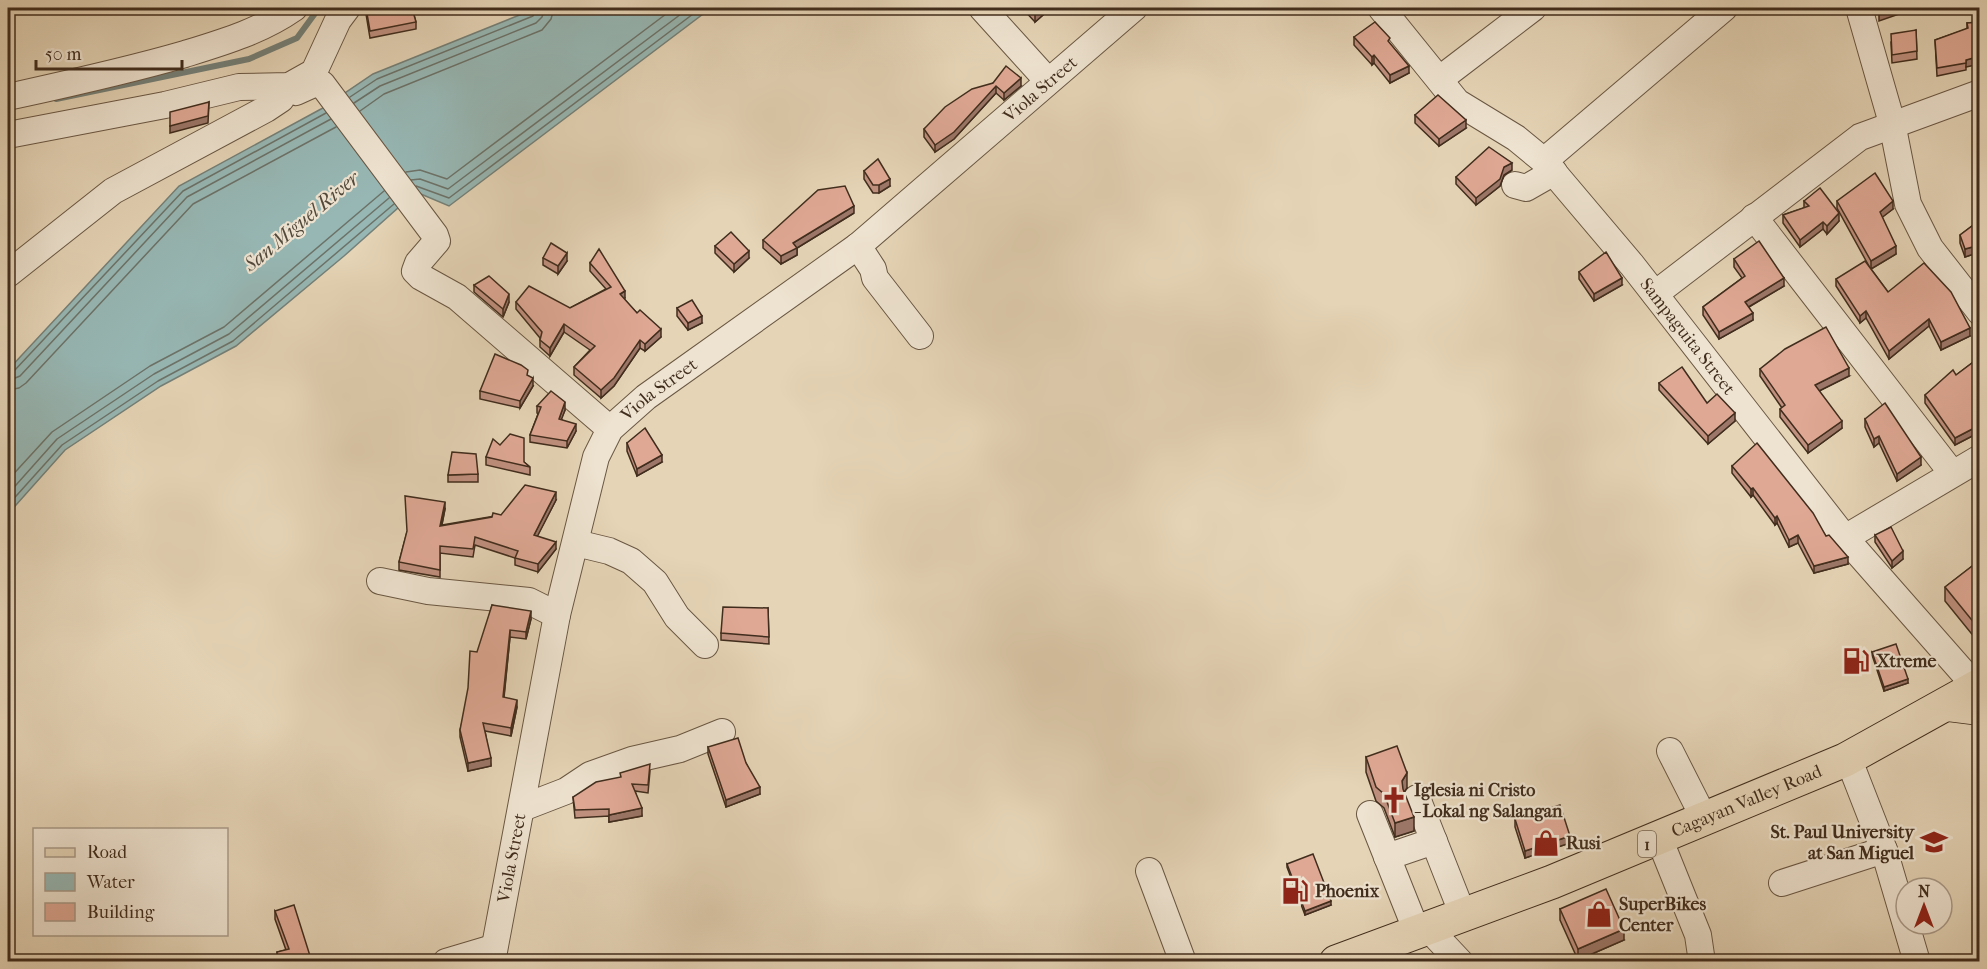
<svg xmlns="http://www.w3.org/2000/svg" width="1987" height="969" font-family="'IM FELL French Canon',serif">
<rect width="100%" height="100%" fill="#e5d4b6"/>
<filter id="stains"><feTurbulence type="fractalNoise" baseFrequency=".00333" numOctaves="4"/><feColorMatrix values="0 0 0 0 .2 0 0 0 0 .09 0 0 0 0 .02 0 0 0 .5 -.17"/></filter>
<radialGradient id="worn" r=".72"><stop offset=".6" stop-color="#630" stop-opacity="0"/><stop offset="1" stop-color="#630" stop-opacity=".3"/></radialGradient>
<!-- water -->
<path fill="#97b7b4" stroke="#758078" stroke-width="1.5" d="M 537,8 L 711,8 L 449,206 L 416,192 L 344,256 L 236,346 L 161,386 L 65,450 L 8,514 L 8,370 L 179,186 L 321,109 L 373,74 Z"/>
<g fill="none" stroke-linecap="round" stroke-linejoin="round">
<!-- shore -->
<g stroke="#6c7268" stroke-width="1.5">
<path d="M 350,97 L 377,79 L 533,16 L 537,8"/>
<path d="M 354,103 L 380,86 L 536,23 L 542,17 L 545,8"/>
<path d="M 360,111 L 384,94 L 542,30 L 551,19 L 554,8"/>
<path d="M 406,172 L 420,170 L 447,179 L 674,8"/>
<path d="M 411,180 L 420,179 L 448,189 L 689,8"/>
<path d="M 416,186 L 449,198 L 701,8"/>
<path d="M 8,373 L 14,371 L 183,191 L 326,113"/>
<path d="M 8,381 L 20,376 L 187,197 L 331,119"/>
<path d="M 8,390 L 19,388 L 26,383 L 193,204 L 336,127"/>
<path d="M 8,480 L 52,432 L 150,366 L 224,327 L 384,191"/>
<path d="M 8,494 L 57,439 L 154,374 L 229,334 L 389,198"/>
<path d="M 8,505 L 62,445 L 158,381 L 233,341 L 394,204"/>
</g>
<!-- stream -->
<path stroke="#758078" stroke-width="6" d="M 56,99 L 249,59 L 297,38 L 319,8"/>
<defs>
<g id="minor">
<path d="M 982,8 L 1048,81"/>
<path id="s1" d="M 1381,8 L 1457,102 L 1516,138 L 1544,161 L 1632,265 L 1845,538 L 1976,687"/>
<path d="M 1859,8 L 1892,123 L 1908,204 L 1930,248 L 1980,312"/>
<path d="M 1440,79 L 1533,8"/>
<path d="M 8,97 C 67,84 127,71 185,54 C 224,42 261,31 294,8"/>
<path d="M 8,135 L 165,105 L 239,87 L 289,86 L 314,72 L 338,20 L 347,8"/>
<path d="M 1544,161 L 1724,8"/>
<path d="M 1515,185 L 1526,188 L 1554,172"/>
<path d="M 1754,217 L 1952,473"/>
<path d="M 858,246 L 873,269 L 875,278 L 920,336"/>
<path d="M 8,274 L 113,191 L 266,109 L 281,99 L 289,86 L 296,92 L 316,83 L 322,84 L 435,235 L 437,241 L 418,263 L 415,271 L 421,277 L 457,297 L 610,429"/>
<path d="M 1655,294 L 1860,137 L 1980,93"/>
<path d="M 1845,538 L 1980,458"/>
<path d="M 576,543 L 609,551 L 631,561 L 655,582 L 677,617 L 705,645"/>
<path d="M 380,581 L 428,591 L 529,601 L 557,615"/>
<path d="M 1670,751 L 1705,820"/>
<path d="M 1845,760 L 1854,773 L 1884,850 L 1917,962"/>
<path d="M 1417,798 L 1463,915"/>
<path d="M 522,808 L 566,791 L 590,775 L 632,760 L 680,749 L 722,732"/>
<path d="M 1370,814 L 1417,932"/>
<path d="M 1659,838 L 1698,935 L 1702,962"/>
<path d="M 1387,857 L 1434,841"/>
<path d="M 1149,871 L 1183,962"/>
<path d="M 1782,883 L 1884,850"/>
<path d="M 1428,928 L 1460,962"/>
<path d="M 446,962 L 493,948"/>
<path id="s2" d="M 492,962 L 557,615 L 596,457 L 610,429 L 646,397 L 858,246 L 1134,8"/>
</g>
<path id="major" d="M 1948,705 L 1980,709"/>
<g id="highway">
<path id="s3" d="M 1336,962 L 1552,882 L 1845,760 L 1980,685"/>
</g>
</defs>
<!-- minor casing -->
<use href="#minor" stroke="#6a5743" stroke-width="28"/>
<!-- major casing -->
<use href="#major" stroke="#412d1d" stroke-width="34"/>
<!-- highway casing -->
<use href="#highway" stroke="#412d1d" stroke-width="35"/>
<!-- minor -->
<use href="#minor" stroke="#eee3d0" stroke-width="26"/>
<!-- major -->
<use href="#major" stroke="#e5d4b6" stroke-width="32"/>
<!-- highway -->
<use href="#highway" stroke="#e5d4b6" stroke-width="33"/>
</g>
<!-- wall -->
<g fill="#c0907f" stroke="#412d1d" stroke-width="1.5">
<path d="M 365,8 L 412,8 L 416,22 L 416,29 L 370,38 Z"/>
<path d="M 1022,8 L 1050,8 L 1050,9 L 1035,22 Z"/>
<path d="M 1980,22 L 1966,67 L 1966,70 L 1937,76 L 1935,40 L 1967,29 L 1967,23 Z"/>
<path d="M 1916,30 L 1917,59 L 1892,63 L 1891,42 Z"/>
<path d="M 1354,37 L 1390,44 L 1409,73 L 1390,83 L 1374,63 L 1372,65 L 1354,45 Z"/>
<path d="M 993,83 L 1021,86 L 1004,100 L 996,93 L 954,139 L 935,152 L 924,137 L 924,129 Z"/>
<path d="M 1415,115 L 1466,128 L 1439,146 L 1415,123 Z"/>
<path d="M 1512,170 L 1504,175 L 1500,186 L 1476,205 L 1456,184 L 1456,177 Z"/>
<path d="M 864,171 L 890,186 L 879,193 L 873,193 L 864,179 Z"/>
<path d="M 1804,201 L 1839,221 L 1827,234 L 1823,229 L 1800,247 L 1783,223 L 1783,215 L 1804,208 Z"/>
<path d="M 1837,201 L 1893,209 L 1882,217 L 1896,254 L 1871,269 L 1888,292 L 1970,336 L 1941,350 L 1929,326 L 1889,359 L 1866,318 L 1860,323 L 1836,286 L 1836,279 L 1870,268 L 1837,208 Z"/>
<path d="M 854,213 L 797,248 L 797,255 L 781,264 L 763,248 L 763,240 Z"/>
<path d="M 1980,220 L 1980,252 L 1965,257 L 1960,243 L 1960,235 Z"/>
<path d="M 715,246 L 749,258 L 734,272 L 715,253 Z"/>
<path d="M 543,258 L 567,261 L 558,274 L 543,265 Z"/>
<path d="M 1734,259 L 1784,286 L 1749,307 L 1753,320 L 1719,339 L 1703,315 L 1703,307 L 1742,278 L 1734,267 Z"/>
<path d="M 590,263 L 625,298 L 624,299 L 637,313 L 661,337 L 645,351 L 640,348 L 614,386 L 601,398 L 574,375 L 574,367 L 590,350 L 564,332 L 550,356 L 540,347 L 540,338 L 516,309 L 516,302 L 570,308 L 606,289 L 590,271 Z"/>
<path d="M 1579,272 L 1622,285 L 1594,301 L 1579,279 Z"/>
<path d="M 474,285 L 509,302 L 503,317 L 474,292 Z"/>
<path d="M 677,308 L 702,323 L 688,330 L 677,316 Z"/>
<path d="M 1980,357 L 1980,432 L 1955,445 L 1925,403 L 1925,395 L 1956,375 Z"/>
<path d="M 1760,369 L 1849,376 L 1819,391 L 1842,428 L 1808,453 L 1780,417 L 1780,409 L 1782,408 L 1760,376 Z"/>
<path d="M 1659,383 L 1707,403 L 1735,421 L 1708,444 L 1659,390 Z"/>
<path d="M 533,386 L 520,408 L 480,399 L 480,391 Z"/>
<path d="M 537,406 L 565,410 L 561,419 L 576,431 L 567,448 L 530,442 L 530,435 L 538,414 L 537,413 Z"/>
<path d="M 1865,419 L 1921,465 L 1897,481 L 1879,443 L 1874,447 L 1865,427 Z"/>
<path d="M 627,443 L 662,462 L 637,476 L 627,451 Z"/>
<path d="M 486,457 L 524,462 L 530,467 L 530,475 L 486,465 Z"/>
<path d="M 1732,466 L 1826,536 L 1848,564 L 1814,573 L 1798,543 L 1789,547 L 1777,523 L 1775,525 L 1753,495 L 1751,497 L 1732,473 Z"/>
<path d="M 478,474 L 478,482 L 448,482 L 448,475 Z"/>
<path d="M 556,500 L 537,536 L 556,549 L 538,572 L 515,565 L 515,558 L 475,545 L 473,557 L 440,553 L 440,577 L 399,570 L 399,562 L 407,532 L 445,509 L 442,525 L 501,515 Z"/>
<path d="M 1980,527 L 1980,550 L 1975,544 L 1975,530 Z"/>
<path d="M 1875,535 L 1903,559 L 1892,568 L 1875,542 Z"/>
<path d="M 1980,560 L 1980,634 L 1975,638 L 1945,601 L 1945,587 Z"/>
<path d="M 492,605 L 531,619 L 526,639 L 510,637 L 504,698 L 517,707 L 511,736 L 485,731 L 491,766 L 468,771 L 460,737 L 460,730 Z"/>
<path d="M 768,608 L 769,644 L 721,640 L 721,633 Z"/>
<path d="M 1872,652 L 1908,683 L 1884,691 L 1872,655 Z"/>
<path d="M 708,747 L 746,763 L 760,794 L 726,807 L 708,754 Z"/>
<path d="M 1366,757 L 1407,788 L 1404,792 L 1414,831 L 1395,837 L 1384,808 L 1376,801 L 1366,772 Z"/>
<path d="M 650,771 L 648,793 L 635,791 L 642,816 L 609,822 L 609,816 L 575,818 L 573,797 Z"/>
<path d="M 1515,819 L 1570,843 L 1525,858 L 1515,827 Z"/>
<path d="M 1287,864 L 1331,905 L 1305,915 L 1287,867 Z"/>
<path d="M 1560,909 L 1624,940 L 1578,960 L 1560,920 Z"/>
<path d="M 275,911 L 311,962 L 277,962 L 277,952 L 286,950 L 275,919 Z"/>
</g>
<!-- shaded-wall -->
<g fill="#9c7668" stroke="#412d1d" stroke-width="1.5">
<path d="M 1039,8 L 1050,8 L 1050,9 L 1035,22 L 1035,11 Z"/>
<path d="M 1896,8 L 1908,8 L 1908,11 L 1879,21 L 1879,13 Z"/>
<path d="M 1374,55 L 1374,63 L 1372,65 L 1372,57 Z"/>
<path d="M 1980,56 L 1980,64 L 1966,67 L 1966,60 Z"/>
<path d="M 1409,66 L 1409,73 L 1390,83 L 1390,75 Z"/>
<path d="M 1021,78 L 1021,86 L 1004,100 L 1004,93 Z"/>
<path d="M 996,86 L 996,93 L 954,139 L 935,152 L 935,145 Z"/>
<path d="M 209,102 L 208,123 L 170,133 L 170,126 Z"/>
<path d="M 1466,120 L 1466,128 L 1439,146 L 1439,139 Z"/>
<path d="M 1512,163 L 1512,170 L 1504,175 L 1500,186 L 1476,205 L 1476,198 L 1504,167 Z"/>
<path d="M 890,179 L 890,186 L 879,193 L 879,185 Z"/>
<path d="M 1893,201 L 1893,209 L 1880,219 L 1880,212 Z"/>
<path d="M 854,206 L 854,213 L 797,248 L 797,255 L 781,264 L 781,256 L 793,243 Z"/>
<path d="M 1839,213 L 1839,221 L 1827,234 L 1827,226 Z"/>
<path d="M 1823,222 L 1823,229 L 1800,247 L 1800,240 Z"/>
<path d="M 1980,245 L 1980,252 L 1965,257 L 1965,249 Z"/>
<path d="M 1896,246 L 1896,254 L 1871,269 L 1871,261 Z"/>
<path d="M 749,251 L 749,258 L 734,272 L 734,264 Z"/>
<path d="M 567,253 L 567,261 L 558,274 L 558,266 Z"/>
<path d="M 1622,278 L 1622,285 L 1594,301 L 1594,294 Z"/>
<path d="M 1784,278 L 1784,286 L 1745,309 L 1745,302 Z"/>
<path d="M 625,291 L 625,298 L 620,302 L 620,294 Z"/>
<path d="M 509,294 L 509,302 L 503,317 L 503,309 Z"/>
<path d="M 1866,311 L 1866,318 L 1860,323 L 1860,316 Z"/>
<path d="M 1753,313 L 1753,320 L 1719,339 L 1719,332 Z"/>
<path d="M 702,316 L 702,323 L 688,330 L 688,323 Z"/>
<path d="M 1929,319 L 1929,326 L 1889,359 L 1889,351 Z"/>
<path d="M 564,324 L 564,332 L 550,356 L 550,348 Z"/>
<path d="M 1970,328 L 1970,336 L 1941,350 L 1941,342 Z"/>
<path d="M 661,329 L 661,337 L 645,351 L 645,344 Z"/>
<path d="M 640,340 L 640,348 L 614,386 L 601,398 L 601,390 Z"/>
<path d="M 1849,368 L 1849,376 L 1815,393 L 1815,385 Z"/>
<path d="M 533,378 L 533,386 L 520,408 L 520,401 Z"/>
<path d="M 565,402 L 565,410 L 559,426 L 559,419 Z"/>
<path d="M 1735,413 L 1735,421 L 1708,444 L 1708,436 Z"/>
<path d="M 1842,421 L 1842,428 L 1808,453 L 1808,445 Z"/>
<path d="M 576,424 L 576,431 L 567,448 L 567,441 Z"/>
<path d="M 1980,425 L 1980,432 L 1955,445 L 1955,438 Z"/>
<path d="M 1879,436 L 1879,443 L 1874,447 L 1874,439 Z"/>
<path d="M 662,455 L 662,462 L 637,476 L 637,469 Z"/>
<path d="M 1921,457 L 1921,465 L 1897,481 L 1897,474 Z"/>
<path d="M 1753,488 L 1753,495 L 1751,497 L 1751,489 Z"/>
<path d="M 556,492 L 556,500 L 534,543 L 534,535 Z"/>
<path d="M 445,502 L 445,509 L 440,533 L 440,526 Z"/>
<path d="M 1777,516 L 1777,523 L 1775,525 L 1775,518 Z"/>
<path d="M 1798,535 L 1798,543 L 1789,547 L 1789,540 Z"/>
<path d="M 556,542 L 556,549 L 538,572 L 538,564 Z"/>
<path d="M 1903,551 L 1903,559 L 1892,568 L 1892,561 Z"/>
<path d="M 1848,557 L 1848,564 L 1814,573 L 1814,566 Z"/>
<path d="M 531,611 L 531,619 L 526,639 L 526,632 Z"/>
<path d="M 1980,620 L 1980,634 L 1975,638 L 1975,624 Z"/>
<path d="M 510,630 L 510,637 L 503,705 L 503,697 Z"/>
<path d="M 1908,679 L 1908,683 L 1884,691 L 1884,687 Z"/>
<path d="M 517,700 L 517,707 L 511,736 L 511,728 Z"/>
<path d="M 491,758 L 491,766 L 468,771 L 468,763 Z"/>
<path d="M 1407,773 L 1407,788 L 1402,795 L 1402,781 Z"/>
<path d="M 760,787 L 760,794 L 726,807 L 726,800 Z"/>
<path d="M 642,808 L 642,816 L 609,822 L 609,815 Z"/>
<path d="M 1414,817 L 1414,831 L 1395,837 L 1395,823 Z"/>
<path d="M 1570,836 L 1570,843 L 1525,858 L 1525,851 Z"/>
<path d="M 1331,901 L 1331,905 L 1305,915 L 1305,911 Z"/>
<path d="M 1624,929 L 1624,940 L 1578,960 L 1578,949 Z"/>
</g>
<!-- building -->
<g fill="#dfa894" stroke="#412d1d" stroke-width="1.5">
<path d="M 366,8 L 412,8 L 416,22 L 370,31 Z"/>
<path d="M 1032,8 L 1039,8 L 1035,11 Z"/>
<path d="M 1879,8 L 1896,8 L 1879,13 Z"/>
<path d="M 1375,22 L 1390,38 L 1388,41 L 1409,66 L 1390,75 L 1374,55 L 1372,57 L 1354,37 Z"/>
<path d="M 1980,22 L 1980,56 L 1966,60 L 1966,63 L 1937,68 L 1935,40 L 1968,28 L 1967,23 Z"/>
<path d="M 1916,30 L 1917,51 L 1892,55 L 1891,34 Z"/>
<path d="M 1006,66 L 1021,78 L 1004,93 L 996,86 L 954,132 L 935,145 L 924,129 L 945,107 L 972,89 L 993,83 Z"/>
<path d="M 1438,95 L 1466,120 L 1439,139 L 1415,115 Z"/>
<path d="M 209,102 L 208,116 L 170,126 L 170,112 Z"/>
<path d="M 1489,147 L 1512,163 L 1504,167 L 1500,179 L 1476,198 L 1456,177 Z"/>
<path d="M 878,159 L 890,179 L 879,185 L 873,185 L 864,171 Z"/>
<path d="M 1875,173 L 1893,201 L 1880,212 L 1896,246 L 1871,261 L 1837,201 Z"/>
<path d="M 845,186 L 854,206 L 793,243 L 797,248 L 781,256 L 763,240 L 818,190 Z"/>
<path d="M 1820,188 L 1839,213 L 1827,226 L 1823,222 L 1800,240 L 1783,215 L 1809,206 L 1804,201 Z"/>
<path d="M 1980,220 L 1980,245 L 1965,249 L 1960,235 Z"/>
<path d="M 731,232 L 749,251 L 734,264 L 715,246 Z"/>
<path d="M 1759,241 L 1784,278 L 1745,302 L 1753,313 L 1719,332 L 1703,307 L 1745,276 L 1734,259 Z"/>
<path d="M 551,243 L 567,253 L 558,266 L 543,258 Z"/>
<path d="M 599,249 L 625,291 L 620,294 L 637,313 L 640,310 L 661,329 L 645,344 L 640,340 L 614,378 L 601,390 L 574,367 L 595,346 L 564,324 L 550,348 L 540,340 L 542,332 L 516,302 L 529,286 L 570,308 L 611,287 L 590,263 Z"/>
<path d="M 1606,252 L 1622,278 L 1594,294 L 1579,272 Z"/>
<path d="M 1865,261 L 1888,292 L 1924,263 L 1951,292 L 1970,328 L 1941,342 L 1929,319 L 1889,351 L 1866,311 L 1860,316 L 1836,279 Z"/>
<path d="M 489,276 L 509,294 L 503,309 L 474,285 Z"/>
<path d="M 692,300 L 702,316 L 688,323 L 677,308 Z"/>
<path d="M 1826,327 L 1849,368 L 1815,385 L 1842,421 L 1808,445 L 1780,409 L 1785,405 L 1760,369 L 1785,349 Z"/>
<path d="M 495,354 L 521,365 L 528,370 L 527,375 L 533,378 L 520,401 L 480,391 Z"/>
<path d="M 1980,357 L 1980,425 L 1955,438 L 1925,395 L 1953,370 L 1956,375 Z"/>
<path d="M 1682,367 L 1707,403 L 1717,394 L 1735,413 L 1708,436 L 1659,383 Z"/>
<path d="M 551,391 L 565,402 L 559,419 L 576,424 L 567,441 L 530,435 L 541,407 L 537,406 Z"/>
<path d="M 1885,403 L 1921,457 L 1897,474 L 1879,436 L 1874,439 L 1865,419 Z"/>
<path d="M 645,428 L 662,455 L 637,469 L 627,443 Z"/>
<path d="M 510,434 L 524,438 L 524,462 L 530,467 L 486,457 L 493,439 L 500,445 Z"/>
<path d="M 1757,443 L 1813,513 L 1826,536 L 1829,535 L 1848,557 L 1814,566 L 1798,535 L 1789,540 L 1777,516 L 1775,518 L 1753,488 L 1751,489 L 1732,466 Z"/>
<path d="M 452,452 L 476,454 L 478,474 L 448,475 Z"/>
<path d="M 525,485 L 556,492 L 534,535 L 556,542 L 538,564 L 515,558 L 518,551 L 475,537 L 473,549 L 440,546 L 440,570 L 399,562 L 407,531 L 405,496 L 445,502 L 440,526 L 492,517 L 493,513 L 501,515 Z"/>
<path d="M 1891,527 L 1903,551 L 1892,561 L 1875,535 Z"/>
<path d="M 1980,527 L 1980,536 L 1975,530 Z"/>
<path d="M 1980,560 L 1980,620 L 1975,624 L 1945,587 Z"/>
<path d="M 492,605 L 531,611 L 526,632 L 510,630 L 503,697 L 517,700 L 511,728 L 483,723 L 491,758 L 468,763 L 460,730 L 468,688 L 470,651 L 477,652 Z"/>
<path d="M 723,607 L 768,608 L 769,637 L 721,633 Z"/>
<path d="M 1896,644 L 1908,679 L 1884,687 L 1872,652 Z"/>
<path d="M 738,738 L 746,763 L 760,787 L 726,800 L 708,747 Z"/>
<path d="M 1397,746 L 1407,773 L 1402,781 L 1403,789 L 1414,817 L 1395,823 L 1384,794 L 1376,787 L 1366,757 Z"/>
<path d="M 650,764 L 648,785 L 632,784 L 642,808 L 609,815 L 609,809 L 575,810 L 573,797 L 596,782 L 621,777 L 620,773 Z"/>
<path d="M 1560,805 L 1570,836 L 1525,851 L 1515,819 Z"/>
<path d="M 1313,854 L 1331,901 L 1305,911 L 1287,864 Z"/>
<path d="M 1606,889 L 1624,929 L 1578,949 L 1560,909 Z"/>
<path d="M 294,905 L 311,959 L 301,962 L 279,962 L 277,952 L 289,949 L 275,911 Z"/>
<path d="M 246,957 L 248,962 L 233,962 Z"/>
</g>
<!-- icons -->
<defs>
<symbol id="fuel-bare" viewBox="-9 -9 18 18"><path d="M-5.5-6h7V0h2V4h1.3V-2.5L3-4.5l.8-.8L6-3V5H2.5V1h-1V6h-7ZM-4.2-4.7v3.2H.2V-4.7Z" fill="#8f2418" stroke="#eee3d0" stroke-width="2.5" paint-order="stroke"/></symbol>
<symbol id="church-bare" viewBox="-9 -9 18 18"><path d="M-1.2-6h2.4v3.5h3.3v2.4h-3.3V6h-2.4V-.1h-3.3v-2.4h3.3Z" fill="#8f2418" stroke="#eee3d0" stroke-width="2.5" paint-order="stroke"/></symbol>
<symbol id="university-bare" viewBox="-9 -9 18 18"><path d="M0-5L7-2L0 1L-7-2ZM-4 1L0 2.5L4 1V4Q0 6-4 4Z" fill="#8f2418" stroke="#eee3d0" stroke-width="2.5" paint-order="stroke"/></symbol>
<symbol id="shop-bare" viewBox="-9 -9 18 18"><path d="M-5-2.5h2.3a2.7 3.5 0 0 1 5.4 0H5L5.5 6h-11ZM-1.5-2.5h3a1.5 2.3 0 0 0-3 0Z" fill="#8f2418" stroke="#eee3d0" stroke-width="2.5" paint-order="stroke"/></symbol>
</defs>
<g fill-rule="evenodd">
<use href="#fuel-bare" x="1837" y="642" width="38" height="38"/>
<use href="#church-bare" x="1375" y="781" width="38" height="38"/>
<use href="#university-bare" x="1915" y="823" width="38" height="38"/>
<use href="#shop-bare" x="1527" y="824" width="38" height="38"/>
<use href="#fuel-bare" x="1276" y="872" width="38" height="38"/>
<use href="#shop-bare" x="1580" y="895" width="38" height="38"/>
</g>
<g text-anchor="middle" stroke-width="4.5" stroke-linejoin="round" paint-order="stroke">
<!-- shield labels -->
<rect fill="#eee3d0" stroke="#756453" stroke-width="1.5" x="1638" y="831" width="18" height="26" rx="4.5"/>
<g font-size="16" font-weight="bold" fill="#412d1d">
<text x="1647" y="850">1</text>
</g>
<!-- street labels -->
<g font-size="18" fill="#412d1d" stroke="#eee3d0">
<text dy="6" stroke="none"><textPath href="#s2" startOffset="1096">Viola Street</textPath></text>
<text dy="6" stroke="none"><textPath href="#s1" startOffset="453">Sampaguita Street</textPath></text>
<text dy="6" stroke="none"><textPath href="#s2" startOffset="610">Viola Street</textPath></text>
<text dy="6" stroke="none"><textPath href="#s3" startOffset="441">Cagayan Valley Road</textPath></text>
<text dy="6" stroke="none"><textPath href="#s2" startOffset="106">Viola Street</textPath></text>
</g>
<!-- poi labels -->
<g font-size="18" font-weight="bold" fill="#412d1d" stroke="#eee3d0" text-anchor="start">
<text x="1876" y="667">Xtreme</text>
<text x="1414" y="796">Iglesia ni Cristo<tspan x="1414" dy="21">- Lokal ng Salangan</tspan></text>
<text x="1914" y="838" text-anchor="end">St. Paul University<tspan x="1914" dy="21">at San Miguel</tspan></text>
<text x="1566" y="849">Rusi</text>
<text x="1315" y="897">Phoenix</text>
<text x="1619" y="910">SuperBikes<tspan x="1619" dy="21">Center</tspan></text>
</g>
<!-- water labels -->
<g font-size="20" font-style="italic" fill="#52493b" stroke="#eee3d0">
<text transform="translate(301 221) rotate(-40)" y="7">San Miguel River</text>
</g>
</g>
<!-- margin -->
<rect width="1987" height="969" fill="none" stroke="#e5d4b6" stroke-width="30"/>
<rect x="9" y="9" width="1969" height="951" fill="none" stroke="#412d1d" stroke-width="3"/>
<rect x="15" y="15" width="1957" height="939" fill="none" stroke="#412d1d" stroke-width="1.5"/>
<!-- legend -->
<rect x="33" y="828" width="195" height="108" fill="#eee3d0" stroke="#a99a88" stroke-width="1.5"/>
<rect x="45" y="848" width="30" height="9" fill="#e5d4b6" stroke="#a99a88" stroke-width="1.5"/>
<text x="87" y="858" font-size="18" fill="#412d1d">Road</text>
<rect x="45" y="873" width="30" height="18" fill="#97b7b4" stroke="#a99a88" stroke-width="1.5"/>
<text x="87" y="888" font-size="18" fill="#412d1d">Water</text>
<rect x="45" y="903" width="30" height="18" fill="#dfa894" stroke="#a99a88" stroke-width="1.5"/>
<text x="87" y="918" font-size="18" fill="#412d1d">Building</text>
<!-- north arrow -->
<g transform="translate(1924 906)"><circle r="28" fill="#eee3d0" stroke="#a99a88" stroke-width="1.5"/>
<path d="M0-4.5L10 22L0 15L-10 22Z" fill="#8f2418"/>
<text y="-9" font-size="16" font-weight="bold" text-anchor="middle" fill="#412d1d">N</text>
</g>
<!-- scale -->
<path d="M36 60v9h146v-9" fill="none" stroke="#412d1d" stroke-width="3"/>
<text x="45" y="60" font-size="18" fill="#412d1d" stroke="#eee3d0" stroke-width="4.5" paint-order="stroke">50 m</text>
<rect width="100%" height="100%" filter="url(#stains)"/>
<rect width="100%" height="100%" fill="url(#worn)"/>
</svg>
